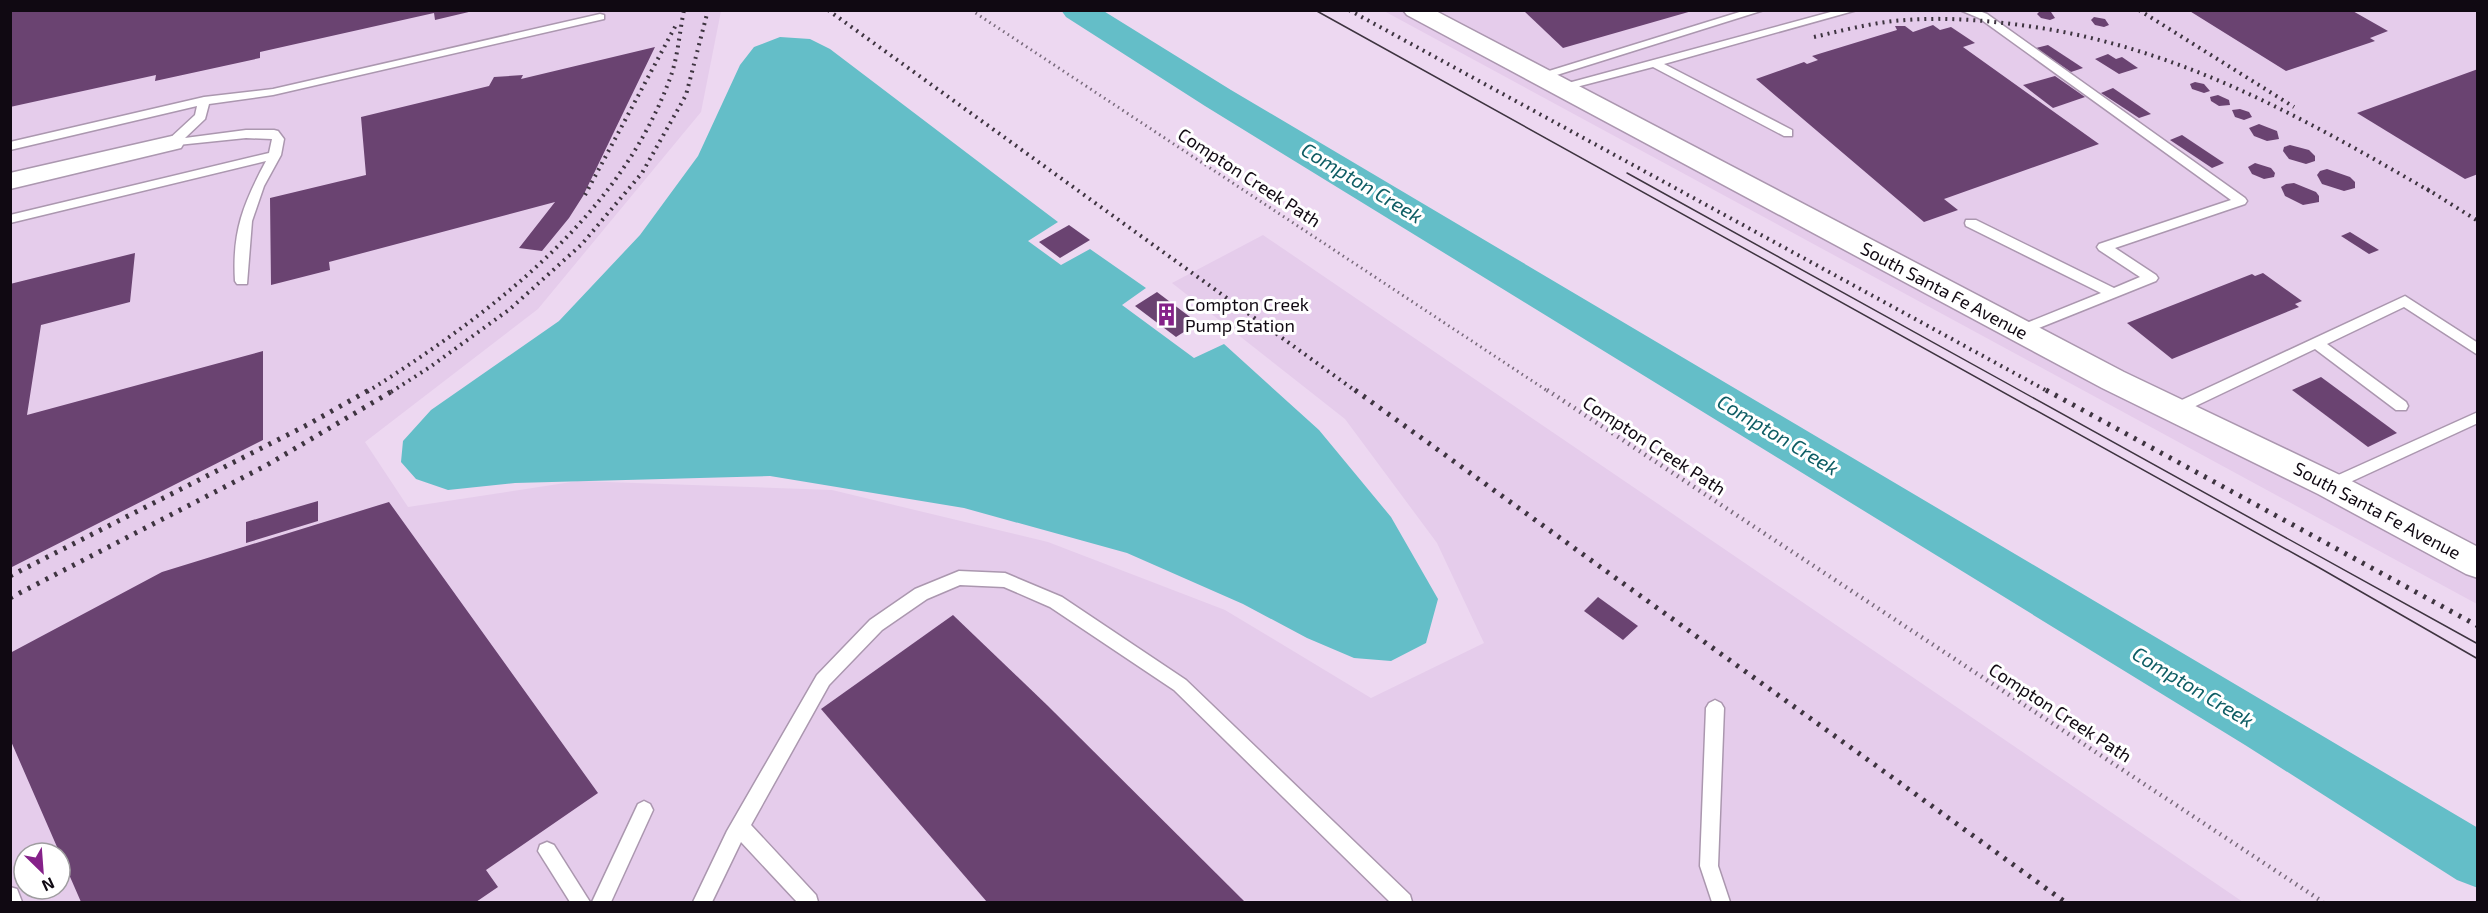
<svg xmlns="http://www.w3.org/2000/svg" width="2488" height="913" font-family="'Exo 2',sans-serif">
<rect width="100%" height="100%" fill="#edd8f1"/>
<!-- built -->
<g fill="#e5cceb" fill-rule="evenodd">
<path d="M 10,11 L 721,11 L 701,112 L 538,309 L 365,442 L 408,507 L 578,481 L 832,490 L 1048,542 L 1225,610 L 1371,698 L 1484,643 L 1437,543 L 1345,419 L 1172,283 L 1263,235 L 2243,902 L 11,902 ZM 24,853 L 60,853 L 60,889 L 24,889 Z"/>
<path d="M 1384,11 L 2477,11 L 2477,604 Z"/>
</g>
<!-- water -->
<path fill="#64bec8" d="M 780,37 L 810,39 L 830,49 L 1058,222 L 1028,241 L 1061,265 L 1090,249 L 1146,288 L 1122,305 L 1194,358 L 1224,344 L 1319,430 L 1391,517 L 1438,599 L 1426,643 L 1391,661 L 1354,658 L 1307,638 L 1243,604 L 1127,553 L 964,508 L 770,476 L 515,483 L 448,490 L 416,479 L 401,462 L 403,441 L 431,410 L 559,321 L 640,235 L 698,156 L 740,65 L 754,47 Z"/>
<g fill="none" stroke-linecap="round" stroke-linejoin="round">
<!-- river -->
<path fill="#64bec8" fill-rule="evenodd" d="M 1061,10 L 1102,10 L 1231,90 L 2478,828 L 2478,888 L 2457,880 L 2245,745 L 1205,106 L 1066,17 Z"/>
</g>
<!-- building -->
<g fill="#6a4371">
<path d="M 10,10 L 473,10 L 473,11 L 435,20 L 434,13 L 260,52 L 260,58 L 155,81 L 156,75 L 10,107 Z"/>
<path d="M 1523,10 L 1692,10 L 1692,11 L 1563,48 Z"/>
<path d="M 2188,10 L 2351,10 L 2388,31 L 2370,38 L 2375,41 L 2286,71 Z"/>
<path d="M 2040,11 L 2051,12 L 2055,18 L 2050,20 L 2041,18 L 2037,14 Z"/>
<path d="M 2094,17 L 2105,19 L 2109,25 L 2104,27 L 2095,25 L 2091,20 Z"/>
<path d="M 1933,25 L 1940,30 L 1951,27 L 1975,43 L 1963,47 L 2099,144 L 1944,199 L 1958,210 L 1924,222 L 1756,79 L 1804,62 L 1807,64 L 1818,60 L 1812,56 L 1897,30 L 1895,26 L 1905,26 L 1913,32 Z"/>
<path d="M 2048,45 L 2083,68 L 2071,72 L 2036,48 Z"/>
<path d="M 655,47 L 583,196 L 569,218 L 542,251 L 519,248 L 555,202 L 329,262 L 330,270 L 271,285 L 270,198 L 366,175 L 361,117 L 489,86 L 494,77 L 523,75 L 521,79 Z"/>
<path d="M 2108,54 L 2116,59 L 2122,57 L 2138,68 L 2119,74 L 2095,59 Z"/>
<path d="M 2478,69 L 2478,174 L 2465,179 L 2357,113 Z"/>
<path d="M 2055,76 L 2085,97 L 2053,108 L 2023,85 Z"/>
<path d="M 2195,82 L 2204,84 L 2210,91 L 2204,93 L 2192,89 L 2190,84 Z"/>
<path d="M 2113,88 L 2151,114 L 2139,118 L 2101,93 Z"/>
<path d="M 2218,95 L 2229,100 L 2230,105 L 2219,106 L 2211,101 L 2210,97 Z"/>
<path d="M 2240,109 L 2249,112 L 2252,117 L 2244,120 L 2235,117 L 2232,110 Z"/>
<path d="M 2259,124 L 2277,131 L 2279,139 L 2267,141 L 2254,136 L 2249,128 Z"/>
<path d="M 2182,135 L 2224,163 L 2212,168 L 2170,140 Z"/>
<path d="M 2290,145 L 2309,150 L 2315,156 L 2315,161 L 2306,164 L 2289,159 L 2283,151 L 2284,147 Z"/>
<path d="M 2255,163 L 2271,168 L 2275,173 L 2274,177 L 2264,179 L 2252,174 L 2248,167 Z"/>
<path d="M 2327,169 L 2350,177 L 2355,182 L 2355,188 L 2344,191 L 2322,184 L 2317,175 L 2320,171 Z"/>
<path d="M 2294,183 L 2316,192 L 2319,196 L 2319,202 L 2303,205 L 2285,196 L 2281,187 L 2286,184 Z"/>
<path d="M 1069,225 L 1090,240 L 1060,258 L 1039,242 Z"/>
<path d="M 2350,232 L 2379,250 L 2369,254 L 2341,236 Z"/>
<path d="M 135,253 L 130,302 L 41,325 L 27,415 L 263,351 L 263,440 L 10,568 L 10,284 Z"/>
<path d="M 2263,273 L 2302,301 L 2295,304 L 2299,307 L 2172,359 L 2127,323 L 2252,274 L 2255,276 Z"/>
<path d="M 1157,292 L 1198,323 L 1176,337 L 1135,306 Z"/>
<path d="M 2321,377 L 2397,433 L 2368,447 L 2292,390 Z"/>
<path d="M 318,501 L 318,521 L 246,543 L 246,522 Z"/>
<path d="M 389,502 L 598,793 L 486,870 L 498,887 L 476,902 L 81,902 L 10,739 L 10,653 L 162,572 Z"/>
<path d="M 1598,597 L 1638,626 L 1623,640 L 1584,611 Z"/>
<path d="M 953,615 L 1048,706 L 1245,902 L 987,902 L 821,709 Z"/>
</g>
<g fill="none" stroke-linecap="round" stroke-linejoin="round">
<defs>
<g id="lane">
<path d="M 1746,10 L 1764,10 L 1544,79 L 1536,79 L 1534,77 L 1536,75 Z"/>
<path d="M 1838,10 L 1857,10 L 1664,64 L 1792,130 L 1792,136 L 1784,136 L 1653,67 L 1561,91 L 1555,88 L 1557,86 Z"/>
<path d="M 1960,10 L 1977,10 L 1987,14 L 2245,198 L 2247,201 L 2245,204 L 2115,248 L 2156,275 L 2158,278 L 2156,281 L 2024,334 L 2014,334 L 2012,331 L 2014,328 L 2101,293 L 1966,226 L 1965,223 L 1966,220 L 1976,220 L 2114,288 L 2140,277 L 2099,250 L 2097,247 L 2099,244 L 2231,200 L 1979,18 Z"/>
<path d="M 600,14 L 604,15 L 604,19 L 273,95 L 209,104 L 205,119 L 185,138 L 246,130 L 274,130 L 278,131 L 284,139 L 281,155 L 264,186 L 252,221 L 247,284 L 237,284 L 235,281 C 232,232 243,204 266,161 L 10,223 L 10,215 L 269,153 L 272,139 L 246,138 L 168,146 L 168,140 L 195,115 L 197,106 L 10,150 L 10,142 L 204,97 L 273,89 Z"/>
<path d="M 2405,296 L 2478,343 L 2478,355 L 2404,307 L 2327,344 L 2406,402 L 2408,406 L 2406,410 L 2396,410 L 2315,349 L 2181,413 L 2176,414 L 2169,409 L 2171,405 Z"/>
<path d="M 2478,412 L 2478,423 L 2335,489 L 2325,489 L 2322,485 L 2325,481 Z"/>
<path d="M 959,571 L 1005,573 L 1062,597 L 1186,680 L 1410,895 L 1412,902 L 1390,902 L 1174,690 L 1050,607 L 1004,587 L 960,585 L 927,599 L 882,630 L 829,685 L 751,825 L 816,895 L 818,902 L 797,902 L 741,842 L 712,902 L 693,902 L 727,831 L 817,675 L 870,620 L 915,589 Z"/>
<path d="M 1715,700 L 1721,703 L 1724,708 L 1718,866 L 1730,902 L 1712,902 L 1700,866 L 1706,708 L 1709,703 Z"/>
<path d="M 644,801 L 650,804 L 653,810 L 611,902 L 592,902 L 638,804 Z"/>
<path d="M 547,842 L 554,845 L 590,902 L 570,902 L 538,851 L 540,845 Z"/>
<path d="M 10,887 L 17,889 L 22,902 L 10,902 Z"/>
</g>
<path id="street" d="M 172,136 L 181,138 L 184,143 L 181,148 L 10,189 L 10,173 Z"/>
<path id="secondary" d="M 1403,10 L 1434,10 L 2124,372 L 2342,476 L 2478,547 L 2478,578 L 2466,574 L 2318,494 L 2102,388 L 1407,15 Z"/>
</defs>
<!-- lane casing -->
<use href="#lane" stroke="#ab97af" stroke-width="3"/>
<!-- street casing -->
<use href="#street" stroke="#ab97af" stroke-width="3"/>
<!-- secondary casing -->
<use href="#secondary" stroke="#ab97af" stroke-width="3"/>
<!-- path-far1 -->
<path stroke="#796b7c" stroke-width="3" stroke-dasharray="1.5 4" stroke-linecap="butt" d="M 971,10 L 1549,392"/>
<!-- path -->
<path stroke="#796b7c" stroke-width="4.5" stroke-dasharray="1.5 5" stroke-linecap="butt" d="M 1547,390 L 2323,902"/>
<!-- lane -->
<use href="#lane" fill="#fff" fill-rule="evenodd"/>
<!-- street -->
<use href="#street" fill="#fff" fill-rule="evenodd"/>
<!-- secondary -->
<use href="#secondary" fill="#fff" fill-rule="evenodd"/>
<!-- tram -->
<g stroke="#3e3440" stroke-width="1.5">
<path d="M 1315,10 L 2318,567 L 2478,659"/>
<path d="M 1627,173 L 2478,644"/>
</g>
<!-- rail-far1 -->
<g stroke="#3e3440" stroke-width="4" stroke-dasharray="2 5" stroke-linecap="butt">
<path d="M 828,10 L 1357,392"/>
<path d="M 1349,10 L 2049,392"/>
<path d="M 2139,10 L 2294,107"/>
<path d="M 1814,37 C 1840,31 1867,24 1894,21 C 1933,17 1973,19 2012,24 C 2169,42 2299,115 2433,193"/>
<path d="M 2427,189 L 2478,221"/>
<path d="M 585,195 L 676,25"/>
<path d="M 367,392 C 487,316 617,220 669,81 C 678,59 679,34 684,10"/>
<path d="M 391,392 L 430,367 L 510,309 L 582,244 L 642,173 L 686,95 L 708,10"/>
</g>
<!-- rail -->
<g stroke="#3e3440" stroke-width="5" stroke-dasharray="3 7" stroke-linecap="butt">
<path d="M 1355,390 L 2065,902"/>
<path d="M 2046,390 L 2478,626"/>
<path d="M 10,576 L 307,425 L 369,390"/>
<path d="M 10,598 L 267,465 L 394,390"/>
</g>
</g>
<!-- icons -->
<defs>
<symbol id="building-bare" viewBox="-9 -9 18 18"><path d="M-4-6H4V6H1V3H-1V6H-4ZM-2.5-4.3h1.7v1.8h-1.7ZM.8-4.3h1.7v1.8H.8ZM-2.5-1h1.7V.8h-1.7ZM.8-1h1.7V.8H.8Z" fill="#852189" stroke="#fff" stroke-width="2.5" paint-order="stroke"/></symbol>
</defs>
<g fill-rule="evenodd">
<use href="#building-bare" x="1150" y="298" width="33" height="33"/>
</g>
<g text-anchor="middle" stroke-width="6" stroke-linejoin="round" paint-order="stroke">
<!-- street labels -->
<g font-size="18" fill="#100912" stroke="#fff">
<text transform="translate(1249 178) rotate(33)" y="6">Compton Creek Path</text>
<text transform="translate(1944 291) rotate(28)" y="6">South Santa Fe Avenue</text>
<text transform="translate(1654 446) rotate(33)" y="6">Compton Creek Path</text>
<text transform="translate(2377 511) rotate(28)" y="6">South Santa Fe Avenue</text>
<text transform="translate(2060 713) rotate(33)" y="6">Compton Creek Path</text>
</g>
<!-- poi labels -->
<g font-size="18" fill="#100912" stroke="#fff" text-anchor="start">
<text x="1185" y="311">Compton Creek<tspan x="1185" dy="21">Pump Station</tspan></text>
</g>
<!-- water labels -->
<g font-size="20" font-style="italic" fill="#0e5d64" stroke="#fff">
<text transform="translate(1362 183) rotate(31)" y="7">Compton Creek</text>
<text transform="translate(1778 435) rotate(31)" y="7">Compton Creek</text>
<text transform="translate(2193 687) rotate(31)" y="7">Compton Creek</text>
</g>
</g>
<!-- border -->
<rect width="2488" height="913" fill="none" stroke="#100912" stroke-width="24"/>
<!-- north arrow -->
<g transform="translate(42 871) rotate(155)"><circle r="28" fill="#ffffff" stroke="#9f9da0" stroke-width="1.5"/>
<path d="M0-4.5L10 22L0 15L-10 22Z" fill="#852189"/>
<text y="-9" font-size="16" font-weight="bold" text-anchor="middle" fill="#100912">N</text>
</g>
</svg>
